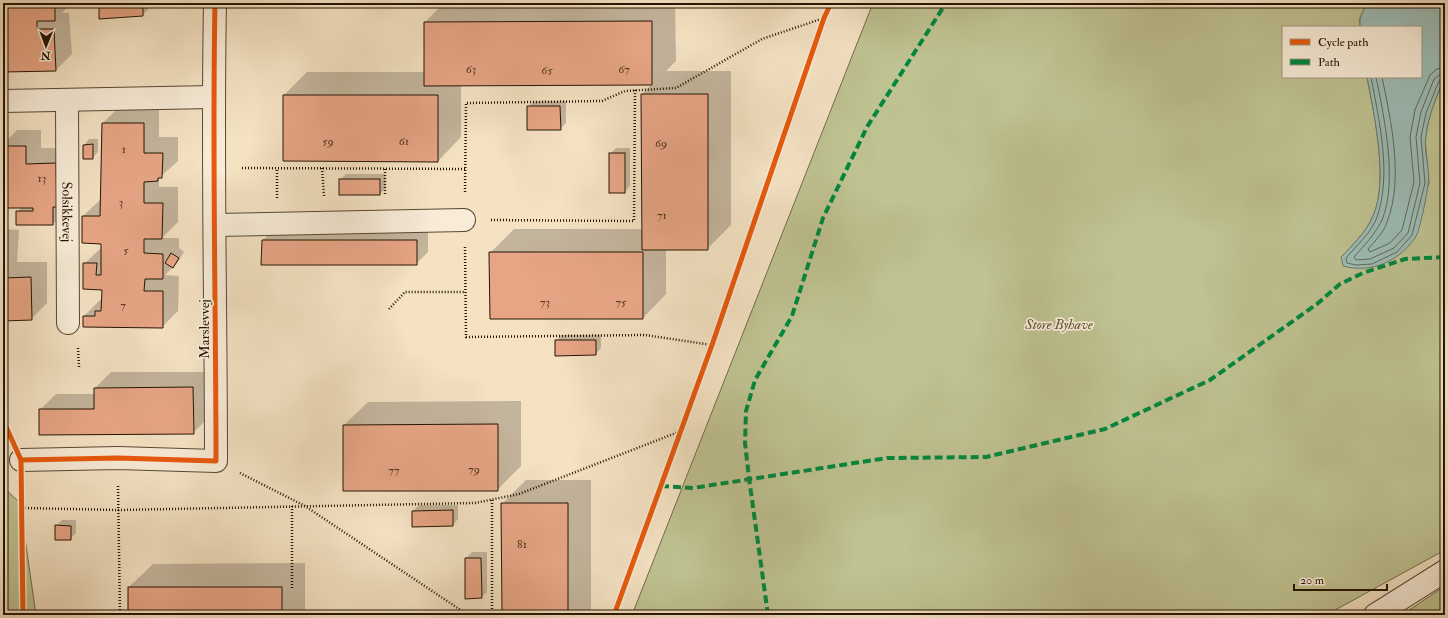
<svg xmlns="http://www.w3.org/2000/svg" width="1448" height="618" font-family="'IM FELL Double Pica',serif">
<rect width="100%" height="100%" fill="#f4e2c3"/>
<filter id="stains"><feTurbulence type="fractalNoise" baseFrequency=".005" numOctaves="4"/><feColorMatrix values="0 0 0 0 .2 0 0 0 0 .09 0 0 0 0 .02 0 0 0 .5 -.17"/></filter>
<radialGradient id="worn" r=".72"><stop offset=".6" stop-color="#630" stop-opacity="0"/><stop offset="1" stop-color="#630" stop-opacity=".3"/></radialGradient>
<!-- green -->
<g fill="#bfc291" stroke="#726b4a">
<path d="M 873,3 L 1367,3 L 1360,18 L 1360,27 L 1283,27 L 1283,77 L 1367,77 C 1374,114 1389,181 1373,216 C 1367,231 1352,246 1341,257 L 1429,184 L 1425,138 L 1430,114 L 1442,83 L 1445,82 L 1445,550 L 1326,615 L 632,615 Z"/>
<path d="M 3,487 L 20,503 L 36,615 L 3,615 Z"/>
<path d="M 1445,586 L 1445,615 L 1402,615 Z"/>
</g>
<!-- water -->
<path fill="#9cbdb6" stroke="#6c796e" d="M 1367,3 L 1445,3 L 1445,82 L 1442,83 C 1435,101 1428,117 1426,136 C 1423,152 1431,169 1428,185 C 1427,194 1420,231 1415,238 C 1399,261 1371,274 1343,266 L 1341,257 C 1352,246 1367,231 1373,216 C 1389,181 1374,114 1367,77 L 1421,77 L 1421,27 L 1360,27 L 1360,18 Z"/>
<!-- shadow -->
<g fill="#0003">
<path d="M 3,3 L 71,3 L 62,13 L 69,13 L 72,54 L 56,70 L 3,71 Z"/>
<path d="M 100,3 L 174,3 L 152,5 L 143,15 Z"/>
<path d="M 444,3 L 675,3 L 676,61 L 666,71 L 731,71 L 731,225 L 707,249 L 666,249 L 666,294 L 643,318 L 490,253 L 514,229 L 643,229 L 642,94 L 652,84 L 461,85 L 461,137 L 438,161 L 284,95 L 307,72 L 425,72 L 425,22 Z"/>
<path d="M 534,101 L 566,101 L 566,123 L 560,129 L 528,107 Z"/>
<path d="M 119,107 L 159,108 L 159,137 L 178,137 L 178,161 L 159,178 L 159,187 L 178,187 L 178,222 L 162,238 L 179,238 L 179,248 L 184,252 L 178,262 L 165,275 L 179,276 L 178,311 L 162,327 L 84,316 L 100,300 L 102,300 L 103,289 L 84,264 L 102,247 L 102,243 L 83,216 L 100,200 L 102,200 L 103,123 Z"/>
<path d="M 17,130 L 41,130 L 41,148 L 72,148 L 69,208 L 53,224 L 17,212 L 22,207 L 3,207 L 3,144 Z"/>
<path d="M 89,139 L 98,139 L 98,152 L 92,158 L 84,145 Z"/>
<path d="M 616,148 L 630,148 L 630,186 L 625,192 L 610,154 Z"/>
<path d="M 346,174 L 385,174 L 386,188 L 380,194 L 340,180 Z"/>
<path d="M 428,228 L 428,252 L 416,264 L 263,240 L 274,229 Z"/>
<path d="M 5,229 L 19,230 L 17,262 L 47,262 L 47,303 L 31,319 L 3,320 L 3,231 Z"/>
<path d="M 561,335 L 601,335 L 601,348 L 596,354 L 556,341 Z"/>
<path d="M 111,372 L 209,372 L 209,417 L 193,433 L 40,410 L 56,394 L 95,394 L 95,388 Z"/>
<path d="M 521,401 L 521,466 L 497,490 L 344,425 L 368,402 Z"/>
<path d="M 526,480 L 591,480 L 591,615 L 503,615 L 502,504 Z"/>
<path d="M 419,505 L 458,505 L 458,519 L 453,525 L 413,526 L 413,511 Z"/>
<path d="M 62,520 L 76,520 L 76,533 L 70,539 L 56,526 Z"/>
<path d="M 472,552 L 487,552 L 487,592 L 481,597 L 466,558 Z"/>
<path d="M 305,563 L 305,615 L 129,615 L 129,587 L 153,564 Z"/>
</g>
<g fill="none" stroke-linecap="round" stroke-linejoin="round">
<!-- shore -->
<g stroke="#60685c" stroke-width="1">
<path d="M 1371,77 C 1379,120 1392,174 1377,217 C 1373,231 1355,247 1346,258 L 1347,263 L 1356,265 L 1372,264 L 1397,252 L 1412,235 L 1425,183 L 1421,137 L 1426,113 L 1439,81 L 1445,78"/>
<path d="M 1376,77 C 1384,116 1398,182 1382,220 C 1376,233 1363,247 1354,257 L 1356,260 L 1370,259 L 1394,248 L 1408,233 L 1420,183 L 1416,137 L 1421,112 L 1434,79 L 1439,75 L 1445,73"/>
<path d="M 1382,77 C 1391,121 1404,179 1387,222 C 1384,232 1375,241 1368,249 L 1370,252 L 1390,243 L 1402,230 L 1414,182 L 1410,137 L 1415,110 L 1430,75 L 1437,69 L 1445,67"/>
</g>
</g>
<!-- building -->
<g fill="#e7a585" stroke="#251402">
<path d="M 3,3 L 55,3 L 55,21 L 37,21 L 37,29 L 54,29 L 56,71 L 3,72 Z"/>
<path d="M 99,3 L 174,3 L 174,5 L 143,7 L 143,16 L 99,19 Z"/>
<path d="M 652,21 L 652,85 L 424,86 L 424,22 Z"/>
<path d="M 641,94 L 708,94 L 708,250 L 642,250 Z"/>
<path d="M 283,95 L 438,95 L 438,162 L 283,161 Z"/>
<path d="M 527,106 L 560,106 L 561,130 L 527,130 Z"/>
<path d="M 102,123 L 144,123 L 144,153 L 163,153 L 162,178 L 158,178 L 158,181 L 144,182 L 144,203 L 163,203 L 162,239 L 144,239 L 144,253 L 163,254 L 163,279 L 145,279 L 144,291 L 163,291 L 163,328 L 83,327 L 83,316 L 95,316 L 95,311 L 101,311 L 102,290 L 83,289 L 83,263 L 97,263 L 96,275 L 101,275 L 101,244 L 82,243 L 82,216 L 100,216 Z"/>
<path d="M 93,144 L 93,159 L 83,159 L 83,145 Z"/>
<path d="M 3,146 L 26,146 L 26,164 L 56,163 L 57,207 L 53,207 L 53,225 L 16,225 L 16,211 L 33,211 L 33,208 L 3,208 Z"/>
<rect x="609" y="153" width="16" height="40"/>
<rect x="339" y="179" width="41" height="16"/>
<path d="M 262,240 L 417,240 L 417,265 L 261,265 Z"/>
<path d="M 489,252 L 643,252 L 643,319 L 490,319 Z"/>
<path d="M 171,253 L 179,258 L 173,268 L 165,263 Z"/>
<path d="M 31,277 L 32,320 L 3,321 L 3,278 Z"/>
<path d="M 555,340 L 596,340 L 596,355 L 555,356 Z"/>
<path d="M 193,387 L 194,434 L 39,435 L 39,409 L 94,409 L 94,388 Z"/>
<path d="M 498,424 L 498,491 L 343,491 L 343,425 Z"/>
<path d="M 501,503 L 568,503 L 568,615 L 502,615 Z"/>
<path d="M 453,510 L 453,526 L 412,527 L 412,511 Z"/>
<path d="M 55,525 L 71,526 L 71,540 L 55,540 Z"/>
<path d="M 465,558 L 481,558 L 482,598 L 465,599 Z"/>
<rect x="128" y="587" width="154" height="28"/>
</g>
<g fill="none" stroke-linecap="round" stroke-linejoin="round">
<defs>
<g id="minor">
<path d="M 3,101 L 213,97"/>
<path id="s1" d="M 67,101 L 68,323"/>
<path d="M 216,225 L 464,220"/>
<path d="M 21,460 L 118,458 L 216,461 C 216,308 212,155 215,3"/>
<path d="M 1375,615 L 1445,571"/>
</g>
</defs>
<!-- minor casing -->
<use href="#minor" stroke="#594832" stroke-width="24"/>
<!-- path -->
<g stroke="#251402" stroke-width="2.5" stroke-dasharray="1 2" stroke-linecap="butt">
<path d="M 242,168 L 465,169"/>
<path d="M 322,168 L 324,196"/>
<path d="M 385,169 L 385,194"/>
<path d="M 465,192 L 466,103 L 602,101 L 625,91 L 676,88 L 762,39 L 824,18"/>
<path d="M 277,198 L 277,168"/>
<path d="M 491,220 L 634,221 L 635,90"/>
<path d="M 465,247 L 466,337 L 645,335 L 712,345"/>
<path d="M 389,309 L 405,292 L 465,292"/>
<path d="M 78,348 L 79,367"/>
<path d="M 240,473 L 305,506 L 468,615"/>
<path d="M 118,486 L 120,615"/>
<path d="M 492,500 L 492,615"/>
<path d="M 292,506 L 292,589"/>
<path d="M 22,508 L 119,510 L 475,503 L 519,494 L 681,431"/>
</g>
<!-- minor -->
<use href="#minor" stroke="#f8ecd8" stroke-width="22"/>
<!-- quiet -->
<g stroke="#00873e" stroke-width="4" stroke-dasharray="8 4" stroke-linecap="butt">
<path d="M 661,486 L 693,488 L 887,458 L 986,457 L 1105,429 L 1210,380 L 1317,304 L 1340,284 L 1363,273 L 1405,259 L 1445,257"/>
<path d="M 768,615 L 749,478 L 745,443 L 746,411 L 755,380 L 792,316 L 823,218 L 867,127 L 946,3"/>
</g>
<defs>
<g id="cycleway">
<path d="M 3,420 L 21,460 L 23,615"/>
<path d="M 21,460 L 118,458 L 216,461 C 216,308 212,155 215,3"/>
<path d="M 614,615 L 712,345 L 824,18 L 831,3"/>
</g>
</defs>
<!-- cycleway casing -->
<use href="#cycleway" stroke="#f8ecd8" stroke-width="8"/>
<!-- cycleway -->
<use href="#cycleway" stroke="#e8590c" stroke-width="5"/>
</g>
<g text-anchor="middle" stroke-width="3.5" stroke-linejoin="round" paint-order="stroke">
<!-- number labels -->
<g font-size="12" fill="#563823">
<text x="471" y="73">63</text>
<text x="624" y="73">67</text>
<text x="547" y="74">65</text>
<text x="328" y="145">59</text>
<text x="404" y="145">61</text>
<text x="661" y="147">69</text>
<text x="124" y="153">1</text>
<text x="42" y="182">13</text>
<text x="121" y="206">3</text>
<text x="662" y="219">71</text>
<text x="126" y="254">5</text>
<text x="545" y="306">73</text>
<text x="621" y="306">75</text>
<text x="123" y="309">7</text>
<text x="474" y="473">79</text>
<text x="394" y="474">77</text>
<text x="522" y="548">81</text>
</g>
<!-- street labels -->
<g font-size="14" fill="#251402" stroke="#f8ecd8">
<text dy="5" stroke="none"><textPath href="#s1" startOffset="111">Solsikkevej</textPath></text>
<text transform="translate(204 329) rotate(-90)" y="5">Marslevvej</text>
</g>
<!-- park labels -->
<g font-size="14" font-style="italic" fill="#5b5134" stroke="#f8ecd8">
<text x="1059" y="329">Store Byhave</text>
</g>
</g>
<!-- margin -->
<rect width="1448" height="618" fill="none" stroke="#f4e2c3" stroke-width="16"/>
<rect x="4" y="4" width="1440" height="610" fill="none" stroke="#251402" stroke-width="2"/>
<rect x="8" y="8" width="1432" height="602" fill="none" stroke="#251402"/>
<!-- legend -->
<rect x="1282" y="26" width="140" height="52" fill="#f8ecd8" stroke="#a49682"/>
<rect x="1290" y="39" width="20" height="6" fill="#e8590c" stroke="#a49682"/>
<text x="1318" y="46" font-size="12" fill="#251402">Cycle path</text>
<rect x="1290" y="59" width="20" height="6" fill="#00873e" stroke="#a49682"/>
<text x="1318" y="66" font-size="12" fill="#251402">Path</text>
<!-- north arrow -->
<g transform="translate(46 46) rotate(181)" stroke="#f8ecd8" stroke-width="3" paint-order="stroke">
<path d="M0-3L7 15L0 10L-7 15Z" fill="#251402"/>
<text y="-6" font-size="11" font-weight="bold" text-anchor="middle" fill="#251402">N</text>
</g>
<!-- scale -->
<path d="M1294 584v6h93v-6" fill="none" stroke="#251402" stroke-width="2"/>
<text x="1300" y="584" font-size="12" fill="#251402" stroke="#f8ecd8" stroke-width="3" paint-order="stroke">20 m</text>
<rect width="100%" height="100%" filter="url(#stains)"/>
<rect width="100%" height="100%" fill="url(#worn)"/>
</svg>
